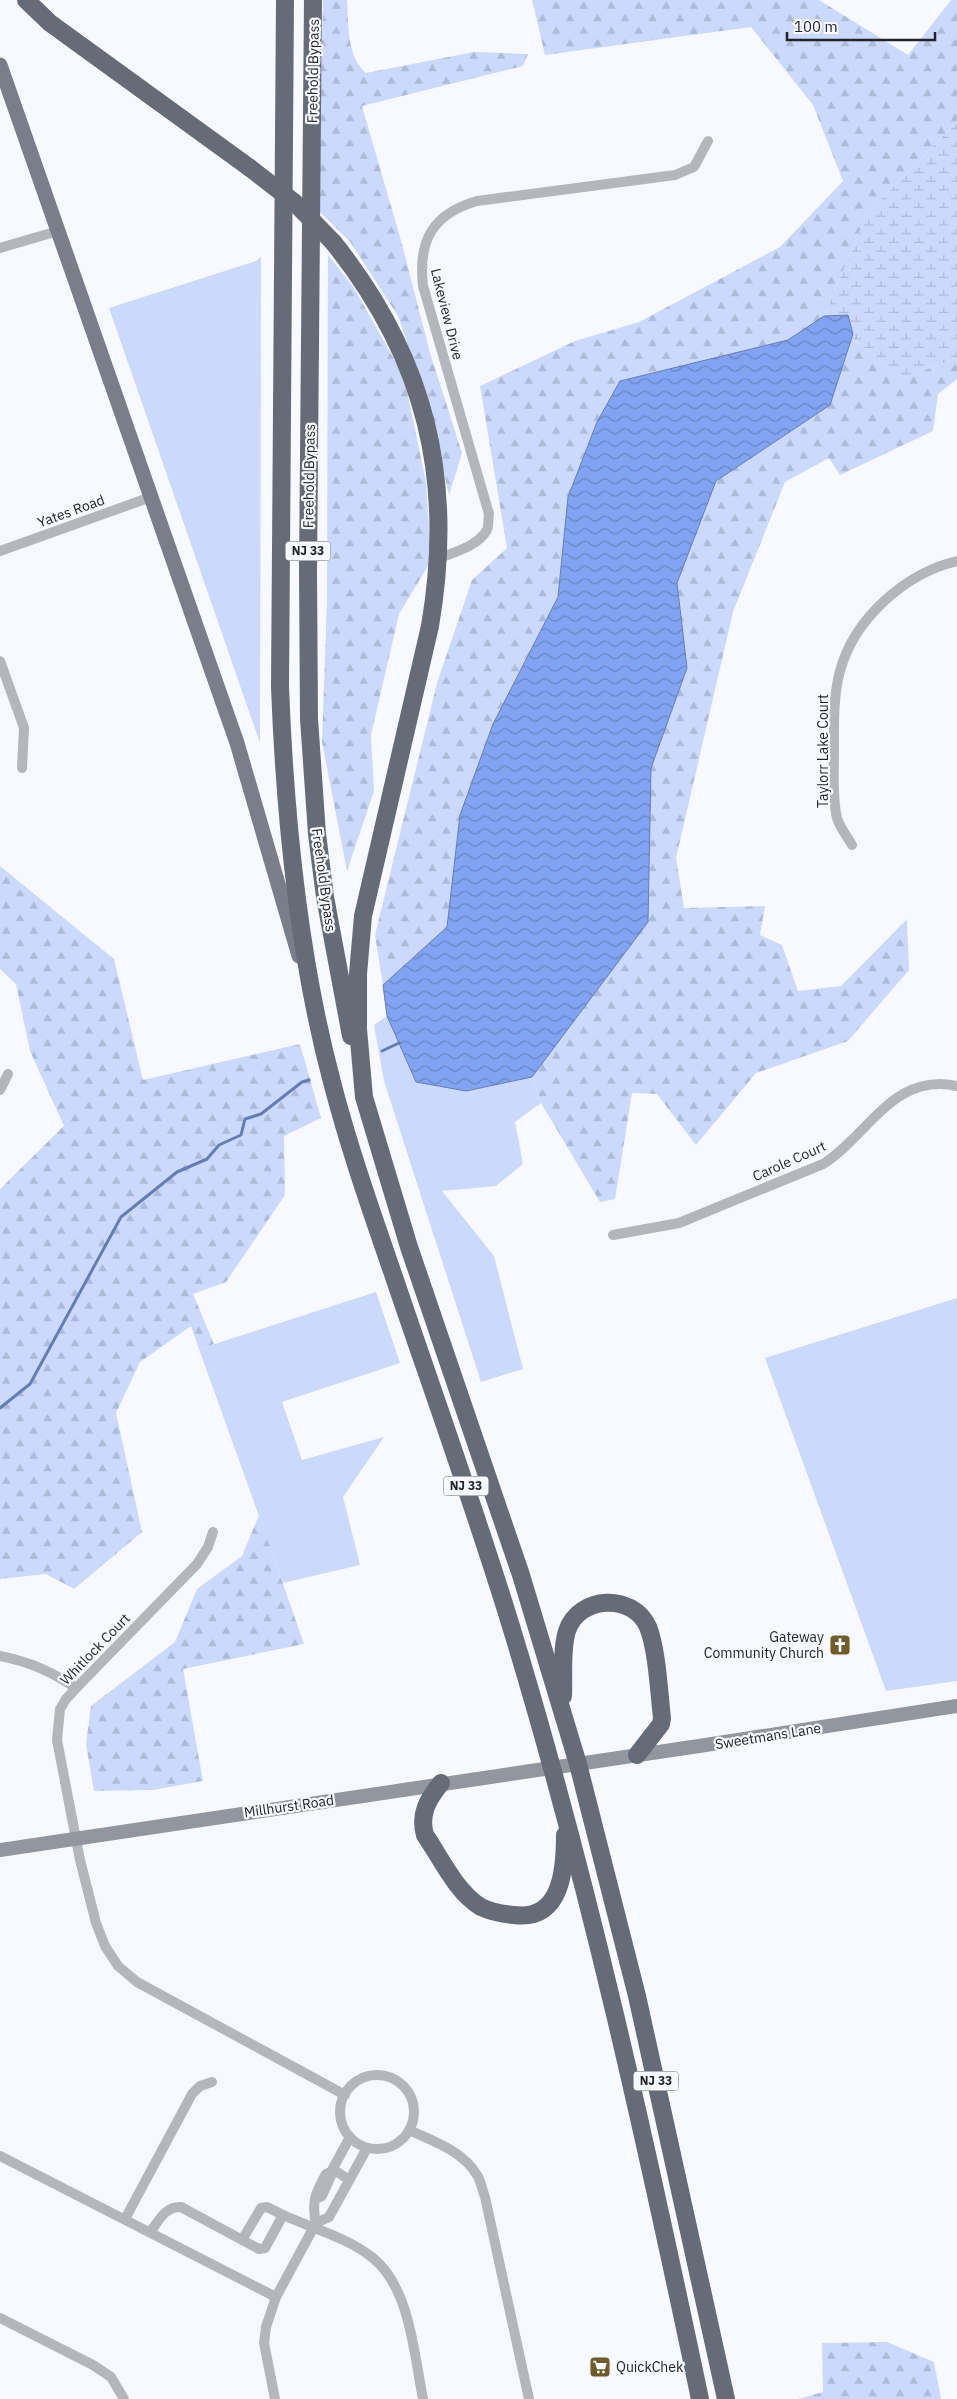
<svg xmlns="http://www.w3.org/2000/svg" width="957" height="2399" viewBox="0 0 957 2399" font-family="'IBM Plex Sans',sans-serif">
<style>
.grass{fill:#cbdafc}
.forest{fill:url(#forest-firs)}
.wetland{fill:url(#wetland-marsh)}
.water{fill:url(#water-waves);stroke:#657db5}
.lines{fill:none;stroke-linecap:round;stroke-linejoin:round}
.stream{stroke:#657db5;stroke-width:3}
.street{stroke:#b4b6bc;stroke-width:10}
.secondary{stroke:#92969f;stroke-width:14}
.primary{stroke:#7a7e89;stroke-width:15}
.highway{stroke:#656b77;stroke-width:18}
.highway-bridge{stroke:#656b77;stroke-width:18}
.labels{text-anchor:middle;stroke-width:4.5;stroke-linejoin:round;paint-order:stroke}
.shield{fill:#f7f9ff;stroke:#616469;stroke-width:1}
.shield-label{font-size:12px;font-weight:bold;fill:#212429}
.street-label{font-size:14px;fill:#212429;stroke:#f7f9ff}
.poi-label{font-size:14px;fill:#212429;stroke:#f7f9ff;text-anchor:end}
</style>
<defs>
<pattern id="forest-firs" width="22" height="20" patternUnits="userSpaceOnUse" patternTransform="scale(1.25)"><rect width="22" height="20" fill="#cbdafc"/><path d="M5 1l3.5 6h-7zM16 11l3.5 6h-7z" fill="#aebbd8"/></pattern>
<pattern id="wetland-marsh" width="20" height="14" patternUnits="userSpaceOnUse" patternTransform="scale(1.25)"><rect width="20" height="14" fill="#cbdafc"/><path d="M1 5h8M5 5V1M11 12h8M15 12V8" fill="none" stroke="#aebbd8"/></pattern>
<pattern id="water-waves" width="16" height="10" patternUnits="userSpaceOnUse" patternTransform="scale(1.25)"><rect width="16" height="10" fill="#82a3f1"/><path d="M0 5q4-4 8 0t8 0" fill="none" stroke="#6a85c3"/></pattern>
</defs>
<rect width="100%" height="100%" fill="#f7f9ff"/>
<g class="grass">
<path d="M261,257L260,743L109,308L256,261Z"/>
<path d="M387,1016L416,1082L466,1091L532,1077L541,1103L515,1122L523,1164L496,1186L442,1191L494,1256L523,1369L481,1382L384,1081L374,1025Z"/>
<path d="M376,1292L400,1363L282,1402L302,1460L384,1437L343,1497L360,1565L283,1583L199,1349Z"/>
<path d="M957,1298V1681L886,1691L765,1358Z"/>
</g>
<g class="forest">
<path d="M323,0H347C349,25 346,55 366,73L474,52L528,54L523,66L362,106L402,244L430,353L462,453L449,495L426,396L398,316L351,243L318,210Z"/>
<path d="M532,0H819L908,55L951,0H957V122L867,214L824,316L789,340L620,381L568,497L558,597L493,724L460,815L447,927L383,985L375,935L437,683L472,580L507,548L480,386L575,341L639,322L780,247L843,181L813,105L751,27L545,55Z"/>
<path d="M328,255L354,288L404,377L426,482L431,561L399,614L371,735L374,791L347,871L322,742L327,601Z"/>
<path d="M852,338L903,378L957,358V379L938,394L933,431L840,475L829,458L785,482L733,612L676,858L684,908L765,906L760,935L782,945L798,991L841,986L907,919L909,970L848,1041L756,1073L696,1145L657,1094L632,1093L615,1199L600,1202L541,1103L532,1077L648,922L651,768L687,668L677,583L716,480L830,405Z"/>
<path d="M0,866L114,959L143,1080L300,1044L321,1118L284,1136L285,1195L226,1282L193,1294L214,1344L199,1349L191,1326L140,1362L116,1413L142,1532L74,1589L46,1574L0,1579V1189L64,1126L30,1051L16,984L0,969Z"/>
<path d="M259,1515L304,1644L183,1669L203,1781L153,1790L94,1791L86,1744L91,1706L175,1642L197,1589L242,1556Z"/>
<path d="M887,2342L934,2362L941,2399H798L823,2392L822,2343Z"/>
</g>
<path class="wetland" d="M957,122V358L903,378L852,338L853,334L848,315L824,316L867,214Z"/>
<path class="water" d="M848,315L853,334L830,405L716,481L677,583L687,668L651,768L648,922L532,1077L466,1091L416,1082L387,1016L383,985L447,927L460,815L493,724L558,597L568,497L597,422L620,381L788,340L824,316Z"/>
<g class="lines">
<g class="stream">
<path d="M382,1051L399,1043"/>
<path d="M0,1408L30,1384L121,1217L177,1172L207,1159L219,1145L241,1135L245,1119L261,1114L302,1082L309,1080"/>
</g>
<g class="street">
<path d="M0,248L58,231"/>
<path d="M0,551L151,497"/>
<path d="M439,558C455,552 478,546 487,530C489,526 488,518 489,514L423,286C418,241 432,214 477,201L675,175L694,167L708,141"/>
<path d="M0,661L24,728L22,768"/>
<path d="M852,845C847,836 840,828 837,818C832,797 834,772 834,750C834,724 833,697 840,671C854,619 905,573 957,561"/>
<path d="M0,1090L8,1074"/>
<path d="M613,1235L679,1223L823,1164C869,1135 893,1072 957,1086"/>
<path d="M213,1532L208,1547L197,1564L82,1682L66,1699L60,1709L57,1740L80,1860L96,1923L105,1946L118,1966L137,1982L345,2095"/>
<path d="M0,1656C29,1662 51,1671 76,1688"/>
<circle cx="377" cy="2112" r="37"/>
<path d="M409,2130C433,2141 463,2151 477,2175C481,2181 482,2190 485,2197L529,2399"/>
<path d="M0,2156L276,2297"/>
<path d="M333,2169L349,2180"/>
<path d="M317,2198L322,2196L331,2176"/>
<path d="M125,2219L192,2094L200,2086L212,2082"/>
<path d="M316,2223C311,2202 316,2192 326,2174L331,2172L350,2137"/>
<path d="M150,2232C159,2221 165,2206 181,2207L259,2249L265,2248L283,2215C312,2228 348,2238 373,2258C410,2288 414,2354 423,2399"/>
<path d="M242,2240L261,2208L267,2207L283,2215"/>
<path d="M0,2318L93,2365L111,2377L124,2399"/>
<path d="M275,2399L264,2343L266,2327L276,2297L316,2223L329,2217L367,2148"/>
</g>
<path class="secondary" d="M0,1850L699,1746L957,1706"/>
<path class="primary" d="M0,65L237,743L299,956"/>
<g class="highway">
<path d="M26,0L50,23L250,168"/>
<path d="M285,0L280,687C285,818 298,955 332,1082C349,1148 372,1213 394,1277C433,1392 474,1506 510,1623C588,1878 645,2138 700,2399"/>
<path d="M313,0L308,570L309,719L317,834L325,897L351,1036"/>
<path d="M333,242C426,358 455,480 430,626L363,916L358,974V1029L364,1097L409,1247L521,1575L578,1764L637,1996L726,2399"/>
<path d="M563,1696C564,1675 561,1651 567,1631C579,1595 633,1593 648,1627C657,1649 659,1692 662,1718L661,1724L637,1755"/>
<path d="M441,1783C428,1799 419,1814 425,1835C441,1858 456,1892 481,1907C491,1912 503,1914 514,1915C562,1921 565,1869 565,1835"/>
</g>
<path class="highway-bridge" d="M250,168L294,202L333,242"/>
</g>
<defs>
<g id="church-square" transform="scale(1.125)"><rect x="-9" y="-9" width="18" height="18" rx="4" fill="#705b2b" stroke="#f7f9ff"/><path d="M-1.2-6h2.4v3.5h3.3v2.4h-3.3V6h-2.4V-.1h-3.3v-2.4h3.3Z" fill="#fff"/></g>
<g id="supermarket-square" transform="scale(1.125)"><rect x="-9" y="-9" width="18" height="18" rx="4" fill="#705b2b" stroke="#f7f9ff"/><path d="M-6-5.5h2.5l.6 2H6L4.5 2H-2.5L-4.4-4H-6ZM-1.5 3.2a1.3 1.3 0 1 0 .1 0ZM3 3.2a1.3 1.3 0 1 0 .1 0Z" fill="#fff"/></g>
</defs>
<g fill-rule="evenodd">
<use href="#church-square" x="840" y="1645"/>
<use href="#supermarket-square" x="600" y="2367"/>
</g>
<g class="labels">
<g class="shield">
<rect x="285.5" y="541.5" width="45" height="19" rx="4"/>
<rect x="443.5" y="1476.5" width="45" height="19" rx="4"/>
<rect x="633.5" y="2071.5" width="45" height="19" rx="4"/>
</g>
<g class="shield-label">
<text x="308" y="555">NJ 33</text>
<text x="466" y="1490">NJ 33</text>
<text x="656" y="2085">NJ 33</text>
</g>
<g class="street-label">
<text transform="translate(313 71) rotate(-89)" y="5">Freehold Bypass</text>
<text transform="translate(447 314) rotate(76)" y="5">Lakeview Drive</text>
<text transform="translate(309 476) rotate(-89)" y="5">Freehold Bypass</text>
<text transform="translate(71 511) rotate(-20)" y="5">Yates Road</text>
<text transform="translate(823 751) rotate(-90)" y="5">Taylorr Lake Court</text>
<text transform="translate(324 880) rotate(82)" y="5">Freehold Bypass</text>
<text transform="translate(789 1161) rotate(-24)" y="5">Carole Court</text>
<text transform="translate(95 1649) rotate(-46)" y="5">Whitlock Court</text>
<text transform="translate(768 1736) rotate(-9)" y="5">Sweetmans Lane</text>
<text transform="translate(289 1806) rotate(-8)" y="5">Millhurst Road</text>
</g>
<g class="poi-label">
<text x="824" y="1642">Gateway<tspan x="824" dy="16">Community Church</tspan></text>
<text x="616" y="2372" text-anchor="start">QuickChek</text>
</g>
</g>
<path d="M787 32v8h148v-8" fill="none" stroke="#212429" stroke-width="2.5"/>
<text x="794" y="32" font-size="15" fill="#212429" stroke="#f7f9ff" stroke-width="4" paint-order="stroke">100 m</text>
</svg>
